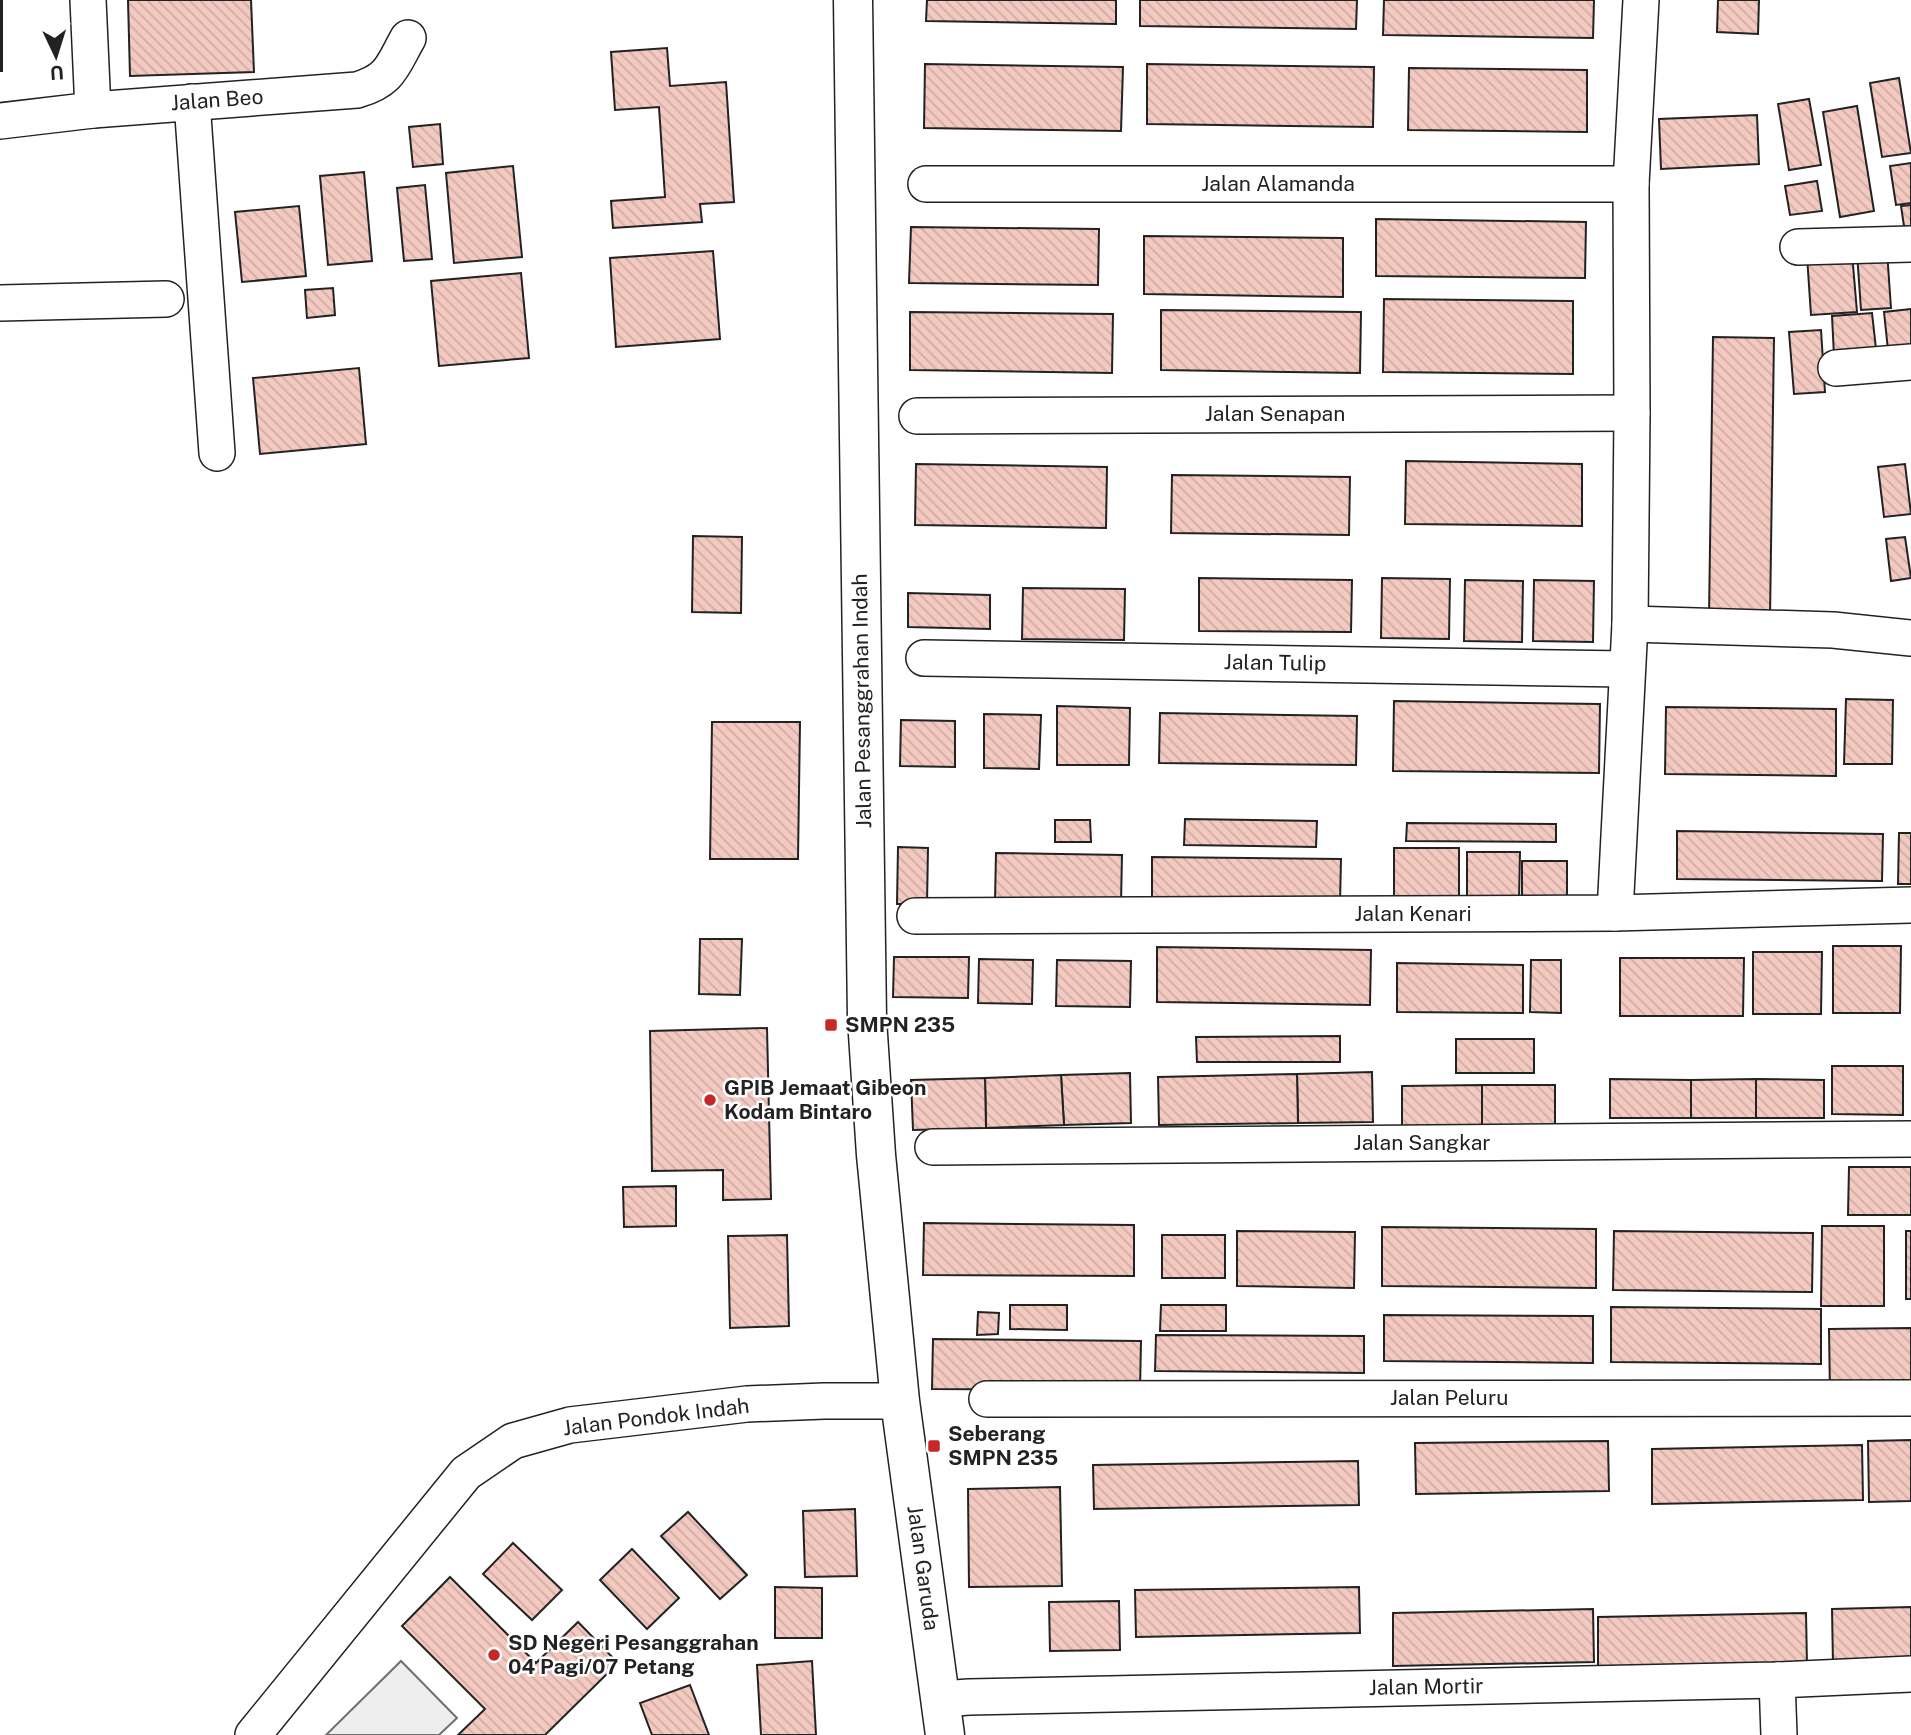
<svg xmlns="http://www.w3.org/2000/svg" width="1911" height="1735" viewBox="0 0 1911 1735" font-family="'Public Sans',sans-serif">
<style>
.park{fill:#eee;stroke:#6f6f6f;stroke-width:2}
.building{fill:url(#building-back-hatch);stroke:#222;stroke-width:2}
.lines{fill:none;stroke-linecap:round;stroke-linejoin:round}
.minor-casing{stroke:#222;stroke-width:38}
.tertiary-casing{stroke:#222;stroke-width:41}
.minor{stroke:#fff;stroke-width:35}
.tertiary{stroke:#fff;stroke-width:38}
.poi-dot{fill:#c62828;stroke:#fff;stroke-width:2.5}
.labels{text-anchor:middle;stroke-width:5;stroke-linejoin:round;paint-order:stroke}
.street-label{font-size:21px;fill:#222;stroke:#fff}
.poi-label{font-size:21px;font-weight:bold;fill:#222;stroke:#fff;text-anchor:start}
</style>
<defs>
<pattern id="building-back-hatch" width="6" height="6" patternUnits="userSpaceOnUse" patternTransform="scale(1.75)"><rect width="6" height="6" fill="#f3c9c0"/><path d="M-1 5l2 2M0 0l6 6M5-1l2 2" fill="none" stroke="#d0aca5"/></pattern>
</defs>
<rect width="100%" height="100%" fill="#fff"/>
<path class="park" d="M401,1661L457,1718L439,1735H326Z"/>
<g class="building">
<rect x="0" y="0" width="2" height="71"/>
<path d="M128,0H251L254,72L130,76Z"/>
<path d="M927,0H1116V24L926,21Z"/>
<path d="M1140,0H1357L1356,29L1140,26Z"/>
<path d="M1384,0H1594L1593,38L1383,35Z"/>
<path d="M1718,0H1759L1758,34L1717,32Z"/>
<path d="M667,48L670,86L726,82L734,202L700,204L702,222L613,228L611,201L665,197L659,107L615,110L611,52Z"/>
<path d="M925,64L1123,67L1121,131L924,128Z"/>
<path d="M1147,64L1374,67L1373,127L1147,124Z"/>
<path d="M1409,68L1587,70V132L1408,130Z"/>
<path d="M1899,78L1911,153L1882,157L1870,83Z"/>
<path d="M1809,99L1821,165L1789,170L1778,104Z"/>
<path d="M1857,106L1874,211L1840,217L1823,112Z"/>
<path d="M1757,115L1759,164L1661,169L1659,119Z"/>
<path d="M440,124L443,164L413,167L409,127Z"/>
<path d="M1911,163V203L1896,205L1890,166Z"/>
<path d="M513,166L522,257L454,263L446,173Z"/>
<path d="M364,172L372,261L328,265L320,176Z"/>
<path d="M1817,181L1822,211L1790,215L1785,186Z"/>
<path d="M425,185L432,259L404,261L397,188Z"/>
<path d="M1911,205V239L1906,240L1901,206Z"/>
<path d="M299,206L306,276L242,282L235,212Z"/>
<path d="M1376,219L1586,222L1585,278L1376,276Z"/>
<path d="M911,227L1099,229L1098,285L909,283Z"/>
<path d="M1144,236L1343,238V297L1144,294Z"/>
<path d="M713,251L720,339L616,347L610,258Z"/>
<path d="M1887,251L1891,308L1861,310L1857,253Z"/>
<path d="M1852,253L1857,312L1811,315L1807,256Z"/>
<path d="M521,273L529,358L439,366L431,281Z"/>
<path d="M333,288L335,315L307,318L305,290Z"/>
<path d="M1384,299L1573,301V374L1383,372Z"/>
<path d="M1911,309V348L1888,350L1884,312Z"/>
<path d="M1161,310L1361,312L1360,373L1161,370Z"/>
<path d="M910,312L1113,314L1112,373L910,370Z"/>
<path d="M1872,313L1877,358L1834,356L1832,316Z"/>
<path d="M1821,330L1825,392L1794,394L1789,332Z"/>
<path d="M1713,337L1774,338L1770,618L1709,617Z"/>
<path d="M359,368L366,444L260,454L253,378Z"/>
<path d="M1406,461L1582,464V526L1405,524Z"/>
<path d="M916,464L1107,467L1106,528L915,525Z"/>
<path d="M1905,464L1911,514L1884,517L1878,467Z"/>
<path d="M1172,475L1350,477L1349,535L1171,533Z"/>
<path d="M693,536L742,537L741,613L692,612Z"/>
<path d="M1905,537L1911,578L1891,581L1886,539Z"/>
<path d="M1199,578L1352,580L1351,632L1199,631Z"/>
<path d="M1382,578L1450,579L1449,639L1381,638Z"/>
<path d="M1465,580L1523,581L1522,642L1464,641Z"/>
<path d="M1534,580L1594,581L1593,642L1533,641Z"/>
<path d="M1023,588L1125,589L1124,640L1022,639Z"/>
<path d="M908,593L990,595V629L908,627Z"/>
<path d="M1846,699L1893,700L1892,764H1844Z"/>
<path d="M1394,701L1600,704L1599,773L1393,771Z"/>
<path d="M1057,706L1130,708L1129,765H1057Z"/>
<path d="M1666,707L1836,709V776L1665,774Z"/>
<path d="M1160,713L1357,716L1356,765L1159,763Z"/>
<path d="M984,714L1041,715L1039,769L984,768Z"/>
<path d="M901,720L955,721V767L900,766Z"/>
<path d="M712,722H800L798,859H710Z"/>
<path d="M1185,819L1317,821L1316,847L1184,845Z"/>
<path d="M1055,820H1090L1091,842H1055Z"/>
<path d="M1407,823L1556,824V842L1406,841Z"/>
<path d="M1677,831L1883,834L1882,881L1677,879Z"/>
<path d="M1899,833H1911V884H1898Z"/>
<path d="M898,847L928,848L927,904H897Z"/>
<rect x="1394" y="848" width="65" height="52"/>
<path d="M1467,852H1520L1519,900H1467Z"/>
<path d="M996,853L1122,855L1121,903L995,901Z"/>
<path d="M1152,857L1341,859L1340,903L1152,900Z"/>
<rect x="1522" y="861" width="45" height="48"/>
<path d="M700,939H742L740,995L699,994Z"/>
<path d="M1833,946H1901L1900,1013H1833Z"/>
<path d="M1157,947L1371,950L1370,1005L1157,1002Z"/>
<path d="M1753,952H1822L1821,1014H1753Z"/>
<path d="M894,957H969L968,998L893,997Z"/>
<path d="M1620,958H1744L1743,1016H1620Z"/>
<path d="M979,959L1033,960L1032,1004L978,1003Z"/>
<path d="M1057,960L1131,961L1130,1007L1056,1006Z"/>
<path d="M1531,960H1561V1013L1530,1012Z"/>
<path d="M1397,963L1523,965V1013L1397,1012Z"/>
<path d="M767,1028L771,1199L723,1200V1170L652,1171L650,1031Z"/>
<path d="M1340,1036V1062H1197L1196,1037Z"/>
<rect x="1456" y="1039" width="78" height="34"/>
<path d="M1832,1066H1903V1115L1832,1114Z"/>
<path d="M1372,1072L1373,1122L1298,1123L1297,1074Z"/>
<path d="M1130,1073L1131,1123L1064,1125L1061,1075Z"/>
<path d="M1297,1074L1298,1123L1159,1125L1158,1077Z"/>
<path d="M1061,1075L1064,1125L986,1128L985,1078Z"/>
<path d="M985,1078L986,1128L913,1130L911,1080Z"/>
<path d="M1610,1079L1691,1080V1118H1610Z"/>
<path d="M1756,1079V1118H1691V1080Z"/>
<path d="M1756,1079L1824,1080V1118H1756Z"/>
<path d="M1482,1085V1126L1402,1127V1086Z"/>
<rect x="1482" y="1085" width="73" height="41"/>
<path d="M1849,1167H1911V1215H1848Z"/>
<path d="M676,1186V1226L624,1227L623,1187Z"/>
<path d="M924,1223L1134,1225V1276L923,1275Z"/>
<path d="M1822,1226H1884V1306H1821Z"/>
<path d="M1382,1227L1596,1229V1288L1382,1286Z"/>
<path d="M1237,1231L1355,1232L1354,1288L1237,1286Z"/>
<path d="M1614,1231L1813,1233L1812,1292L1613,1290Z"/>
<rect x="1906" y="1231" width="5" height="68"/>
<path d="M787,1235L789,1326L730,1328L728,1236Z"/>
<rect x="1162" y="1235" width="63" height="43"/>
<path d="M1010,1305H1067V1330L1010,1329Z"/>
<path d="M1161,1305H1226V1331H1160Z"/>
<path d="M1611,1307L1821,1309V1364L1611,1362Z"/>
<path d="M978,1312L999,1313L998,1334L977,1335Z"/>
<path d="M1384,1315L1593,1316V1363L1384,1361Z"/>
<path d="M1911,1328V1393L1830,1394L1829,1329Z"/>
<path d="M1156,1335L1364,1336V1373L1155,1371Z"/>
<path d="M933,1339L1141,1341L1140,1390L932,1389Z"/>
<path d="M1911,1440V1501L1869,1502L1868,1441Z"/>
<path d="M1608,1441L1609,1491L1416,1494L1415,1443Z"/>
<path d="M1862,1445L1863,1500L1652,1504V1449Z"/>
<path d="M1358,1461L1359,1505L1094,1509L1093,1465Z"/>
<path d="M1060,1487L1062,1586L969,1587L968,1489Z"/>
<path d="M855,1509L857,1576L805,1577L803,1511Z"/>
<path d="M688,1512L747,1575L720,1599L661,1536Z"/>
<path d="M513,1543L562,1590L532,1620L483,1574Z"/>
<path d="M632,1549L679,1598L647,1629L600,1580Z"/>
<path d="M450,1577L536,1663L578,1622L618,1663L545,1735H458L485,1709L402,1626Z"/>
<path d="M775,1587L822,1588V1638H775Z"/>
<path d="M1359,1587L1360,1633L1136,1637L1135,1590Z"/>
<path d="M1119,1601L1120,1650L1050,1651L1049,1602Z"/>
<path d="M1911,1607V1662L1833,1664L1832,1609Z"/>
<path d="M1593,1609L1594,1662L1393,1666V1613Z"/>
<path d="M1806,1613L1807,1665L1598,1668V1617Z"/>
<path d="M812,1661L816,1735H761L757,1665Z"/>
<path d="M690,1685L709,1735H652L640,1703Z"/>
</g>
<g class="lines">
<g class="minor-casing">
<g id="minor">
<path d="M88,0L93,110"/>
<path d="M192,102L217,453"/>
<path d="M0,121L93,110L357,90C391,80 392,66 408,38"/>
<path d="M926,184H1631"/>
<path d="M1798,247L1911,244"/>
<path d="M0,303L166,299"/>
<path d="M1836,368L1911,362"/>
<path d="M917,416L1632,413"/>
<path d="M1630,624L1833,630L1911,638"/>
<path d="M924,658L1626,669"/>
<path d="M1615,913L1630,624L1632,413L1631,184L1641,0"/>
<path d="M915,916L1615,913L1911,905"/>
<path d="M933,1147L1911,1139"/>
<path d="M987,1399L1911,1398"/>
<path d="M1777,1680L1779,1735"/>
<path d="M941,1699L969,1697L1777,1680L1911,1674"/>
<path d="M253,1735L466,1473L513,1441L570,1425L747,1404L824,1401H900"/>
</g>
</g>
<g class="tertiary-casing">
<path id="tertiary" d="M853,0L867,1019L876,1155L900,1401L945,1735"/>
</g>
<use href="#minor" class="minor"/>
<use href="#tertiary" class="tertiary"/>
</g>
<g class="poi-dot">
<rect x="824" y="1018" width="14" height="14" rx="3.5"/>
<circle cx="710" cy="1100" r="7"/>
<rect x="927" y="1439" width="14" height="14" rx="3.5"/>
<circle cx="494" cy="1655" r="7"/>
</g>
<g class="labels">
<g class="street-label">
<text transform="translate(217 100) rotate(-4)" y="7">Jalan Beo</text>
<text x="1278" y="191">Jalan Alamanda</text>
<text x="1275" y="421">Jalan Senapan</text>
<text transform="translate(1275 663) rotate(1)" y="7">Jalan Tulip</text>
<text transform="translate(862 701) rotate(-91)" y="7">Jalan Pesanggrahan Indah</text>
<text x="1413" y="921">Jalan Kenari</text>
<text x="1422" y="1150">Jalan Sangkar</text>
<text x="1449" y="1405">Jalan Peluru</text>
<text transform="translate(656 1417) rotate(-7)" y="7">Jalan Pondok Indah</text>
<text transform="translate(923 1568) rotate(82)" y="7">Jalan Garuda</text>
<text transform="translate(1426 1687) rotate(-1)" y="7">Jalan Mortir</text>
</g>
<g class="poi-label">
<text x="845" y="1032">SMPN 235</text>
<text x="724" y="1095">GPIB Jemaat Gibeon<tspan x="724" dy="24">Kodam Bintaro</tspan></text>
<text x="948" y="1441">Seberang<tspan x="948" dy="24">SMPN 235</tspan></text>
<text x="508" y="1650">SD Negeri Pesanggrahan<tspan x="508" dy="24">04 Pagi/07 Petang</tspan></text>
</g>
</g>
<g transform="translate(56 56) rotate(176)" stroke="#ffffff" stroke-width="5" paint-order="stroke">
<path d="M0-5L12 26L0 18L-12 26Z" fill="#222222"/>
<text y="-10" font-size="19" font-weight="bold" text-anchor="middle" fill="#222222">U</text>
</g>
</svg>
